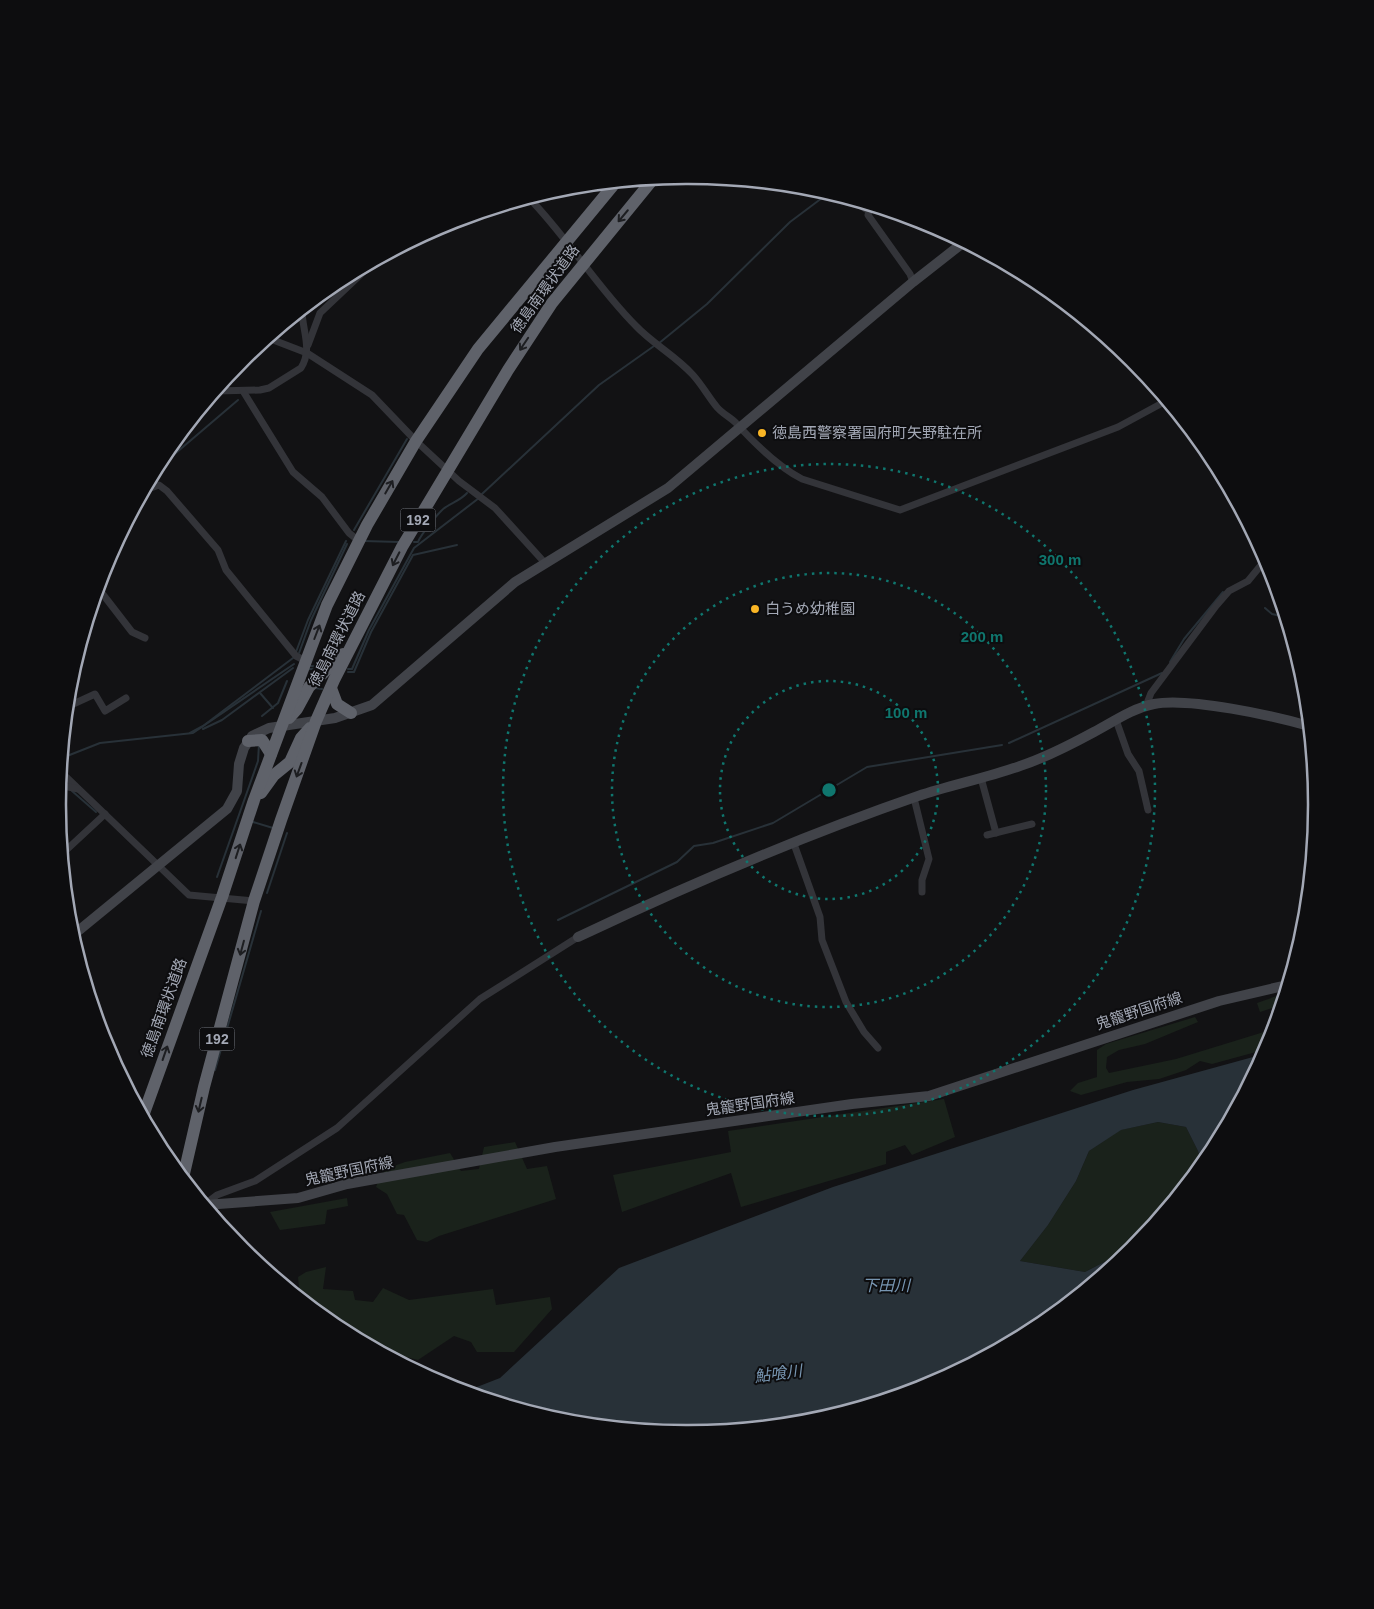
<svg xmlns="http://www.w3.org/2000/svg" width="1374" height="1609" viewBox="0 0 1374 1609" font-family="Helvetica,'Noto Sans JP',sans-serif">
<style>
.green{fill:#1a221b}
.water{fill:#283138}
.lines{fill:none;stroke-linecap:round;stroke-linejoin:round}
.stream{stroke:#283138;stroke-width:2}
.street{stroke:#333439;stroke-width:7}
.secondary{stroke:#414349;stroke-width:10}
.highway{stroke:#5f626a;stroke-width:12}
.oneway{stroke:#1d1e21}
.ring{fill:none;stroke:#0f766e;stroke-width:2.5;stroke-dasharray:2.5 5}
.poi-dot{fill:#f9b525;stroke:#0d0d0f;stroke-width:2}
.labels{text-anchor:middle;stroke-width:4;stroke-linejoin:round;paint-order:stroke}
.shield{fill:#0d0d0f;stroke:#767a83;stroke-width:1}
.shield-label{font-size:14px;font-weight:bold;fill:#a3a8b5}
.street-label{font-size:15px;fill:#a3a8b5;stroke:#0d0d0f}
.poi-label{font-size:15px;fill:#a3a8b5;stroke:#0d0d0f;text-anchor:start}
.water-label{font-size:16px;font-style:italic;fill:#7896b2;stroke:#0d0d0f}
.rim{fill:none;stroke:#a3a8b5;stroke-width:2.5}
.centre{fill:#0f766e;stroke:#0d0d0f;stroke-width:2.5}
.ring-label{font-size:15px;text-anchor:middle;font-weight:bold;fill:#0f766e;stroke:#0d0d0f;stroke-width:4;stroke-linejoin:round;paint-order:stroke}
</style>
<rect width="100%" height="100%" fill="#121214"/>
<g class="green">
<path d="M1285,993L1281,1005L1260,1012L1257,1003Z"/>
<path d="M1195,1017L1198,1022L1145,1044L1119,1050L1107,1057L1106,1068L1109,1073L1176,1059L1274,1029L1267,1049L1212,1064L1200,1061L1186,1070L1159,1079L1127,1082L1081,1095L1070,1091L1078,1083L1097,1077V1050L1106,1044Z"/>
<path d="M944,1099L955,1137L912,1155L905,1145L886,1152V1164L741,1207L731,1173L622,1212L613,1175L731,1152L728,1131Z"/>
<path d="M1158,1122L1186,1127L1198,1151L1202,1165L1135,1246L1085,1272L1020,1261L1048,1225L1076,1181L1089,1151L1120,1130Z"/>
<path d="M515,1142L527,1169L547,1166L556,1199L439,1236L427,1242L417,1240L404,1215L397,1214L387,1194L376,1187L383,1170L405,1162L450,1153L461,1171L479,1169L484,1147Z"/>
<path d="M347,1198L348,1206L327,1210L325,1224L280,1230L270,1212Z"/>
<path d="M326,1267L323,1289L353,1291L355,1300L373,1302L383,1288L409,1300L493,1289L496,1305L550,1297L552,1309L514,1352H477L471,1342L454,1336L418,1360L378,1350L337,1328L300,1298L298,1277L306,1272Z"/>
</g>
<path class="water" d="M1264,1054L1210,1154L1202,1165L1198,1151L1186,1127L1158,1122L1121,1130L1089,1151L1076,1181L1048,1225L1020,1261L1085,1272L1135,1246L1036,1328L928,1386L810,1422L687,1434L564,1422L464,1392L500,1378L619,1268L833,1187L1133,1090Z"/>
<g class="lines">
<g class="stream">
<path d="M658,344L707,304L790,222L826,195"/>
<path d="M152,479L170,458L238,400"/>
<path d="M482,494L599,385L654,346"/>
<path d="M354,530L407,439"/>
<path d="M364,541L399,542"/>
<path d="M414,542H418C420,536 440,510 446,507C453,502 461,500 467,493"/>
<path d="M1265,608L1272,614L1285,617"/>
<path d="M296,652L308,620L346,541"/>
<path d="M299,653L311,620L347,544"/>
<path d="M1170,662L1184,639L1223,592"/>
<path d="M311,666L321,667"/>
<path d="M309,669H319"/>
<path d="M348,669H352L369,630L414,548L479,498"/>
<path d="M348,672H354L371,632L413,555L457,545"/>
<path d="M315,688L322,689"/>
<path d="M260,693L273,708"/>
<path d="M262,716L278,703L287,681"/>
<path d="M203,729L222,720L293,668"/>
<path d="M190,733L203,726L293,658"/>
<path d="M1009,743L1162,673"/>
<path d="M62,758L100,743L193,733L294,664"/>
<path d="M72,791L96,812"/>
<path d="M253,822L273,828"/>
<path d="M217,877L258,761L259,744"/>
<path d="M267,893L287,833"/>
<path d="M558,920L677,862L694,846L713,843L773,823L867,767L1002,745"/>
<path d="M215,1070L261,911"/>
</g>
<g class="street">
<path d="M529,198C568,238 596,286 636,326C653,344 676,356 693,375C702,385 708,396 716,406C721,413 730,417 736,423C755,444 777,466 802,479L900,510L1118,427L1166,401"/>
<path d="M852,200L869,211L876,207"/>
<path d="M869,211L868,215L910,274L913,282"/>
<path d="M268,338L307,353L372,395L416,441L459,481L495,508L545,563"/>
<path d="M308,345L320,313L375,261"/>
<path d="M216,391L260,390L269,388L301,368C313,349 302,330 302,310"/>
<path d="M243,391L293,472L322,497L349,533L359,541"/>
<path d="M145,490L159,485L167,491L218,550L226,570L296,656L306,661"/>
<path d="M98,588L132,632L145,638"/>
<path d="M67,704L69,706L95,694L105,711L126,698"/>
<path d="M1146,706L1151,693L1216,606L1229,591L1248,581L1266,559"/>
<path d="M1116,720L1128,754L1139,771L1148,810"/>
<path d="M61,772L189,895L254,901"/>
<path d="M981,778L996,833"/>
<path d="M59,785L78,789"/>
<path d="M914,798L929,859L922,880V892"/>
<path d="M987,835L1032,824"/>
<path d="M794,844L820,917L822,940L846,1002L864,1032L878,1048"/>
<path d="M62,854L105,814"/>
<path d="M205,1204L217,1195L255,1181L337,1128L480,999L578,937"/>
</g>
<g class="secondary">
<path d="M72,936L227,809L237,791L239,764L244,748L252,736L269,728L335,718L372,705L515,582L668,488L913,282L964,242"/>
<path d="M578,937C688,885 802,836 918,796C951,785 986,778 1020,766C1045,758 1070,745 1094,732C1113,722 1133,708 1154,704C1188,697 1275,716 1309,726"/>
<path d="M205,1205L298,1198L347,1184L555,1147L852,1104L929,1096L1219,1001L1287,985"/>
</g>
<g class="highway">
<path d="M331,688L337,704L351,713"/>
<path d="M289,718L297,709L309,687L343,654"/>
<path d="M248,741L262,740L271,754"/>
<path d="M261,793L274,775L290,762L301,738L310,728"/>
<path d="M143,1116L222,897L254,800L327,605L367,525L416,441L478,349L616,182"/>
<path d="M183,1178L204,1087L254,901L281,820L316,721L334,680L402,547L508,370L552,303L654,178"/>
</g>
</g>
<defs><path id="oneway-shaft" d="M-6 0H5M1.5-3L5.5 0L1.5 3" fill="none" stroke-width="1.6" stroke-linecap="round" stroke-linejoin="round" transform="scale(1.25)"/></defs>
<g class="oneway">
<use href="#oneway-shaft" transform="translate(623 216) rotate(130)"/>
<use href="#oneway-shaft" transform="translate(524 344) rotate(124)"/>
<use href="#oneway-shaft" transform="translate(389 487) rotate(-60)"/>
<use href="#oneway-shaft" transform="translate(396 559) rotate(117)"/>
<use href="#oneway-shaft" transform="translate(317 632) rotate(-69)"/>
<use href="#oneway-shaft" transform="translate(299 770) rotate(110)"/>
<use href="#oneway-shaft" transform="translate(238 851) rotate(-72)"/>
<use href="#oneway-shaft" transform="translate(242 948) rotate(105)"/>
<use href="#oneway-shaft" transform="translate(165 1053) rotate(-71)"/>
<use href="#oneway-shaft" transform="translate(200 1105) rotate(103)"/>
</g>
<g class="ring">
<circle cx="829" cy="790" r="109"/>
<circle cx="829" cy="790" r="217"/>
<circle cx="829" cy="790" r="326"/>
</g>
<g class="poi-dot">
<circle cx="762" cy="433" r="5"/>
<circle cx="755" cy="609" r="5"/>
</g>
<g class="labels">
<g class="shield">
<rect x="400.5" y="508.5" width="35" height="23" rx="4"/>
<rect x="199.5" y="1027.5" width="35" height="23" rx="4"/>
</g>
<g class="shield-label">
<text x="418" y="525">192</text>
<text x="217" y="1044">192</text>
</g>
<g class="street-label">
<text transform="translate(545 289) rotate(-54)" y="5">徳島南環状道路</text>
<text transform="translate(337 639) rotate(-63)" y="5">徳島南環状道路</text>
<text transform="translate(164 1008) rotate(-70)" y="5">徳島南環状道路</text>
<text transform="translate(1139 1011) rotate(-18)" y="5">鬼籠野国府線</text>
<text transform="translate(750 1104) rotate(-8)" y="5">鬼籠野国府線</text>
<text transform="translate(349 1171) rotate(-12)" y="5">鬼籠野国府線</text>
</g>
<g class="poi-label">
<text x="772" y="438">徳島西警察署国府町矢野駐在所</text>
<text x="765" y="614">白うめ幼稚園</text>
</g>
<g class="water-label">
<text x="886" y="1291">下田川</text>
<text transform="translate(778 1373) rotate(-7)" y="6">鮎喰川</text>
</g>
</g>
<path d="M0 0H1374V1609H0ZM686 184H688A620 620 0 0 1 1308 804V805A620 620 0 0 1 688 1425H686A620 620 0 0 1 66 805V804A620 620 0 0 1 686 184Z" fill="#0d0d0f" fill-rule="evenodd"/>
<path class="rim" d="M686 184H688A620 620 0 0 1 1308 804V805A620 620 0 0 1 688 1425H686A620 620 0 0 1 66 805V804A620 620 0 0 1 686 184Z"/>
<circle cx="829" cy="790" r="8" class="centre"/>
<g class="ring-label">
<text x="1060" y="565">300 m</text>
<text x="982" y="642">200 m</text>
<text x="906" y="718">100 m</text>
</g>
</svg>
